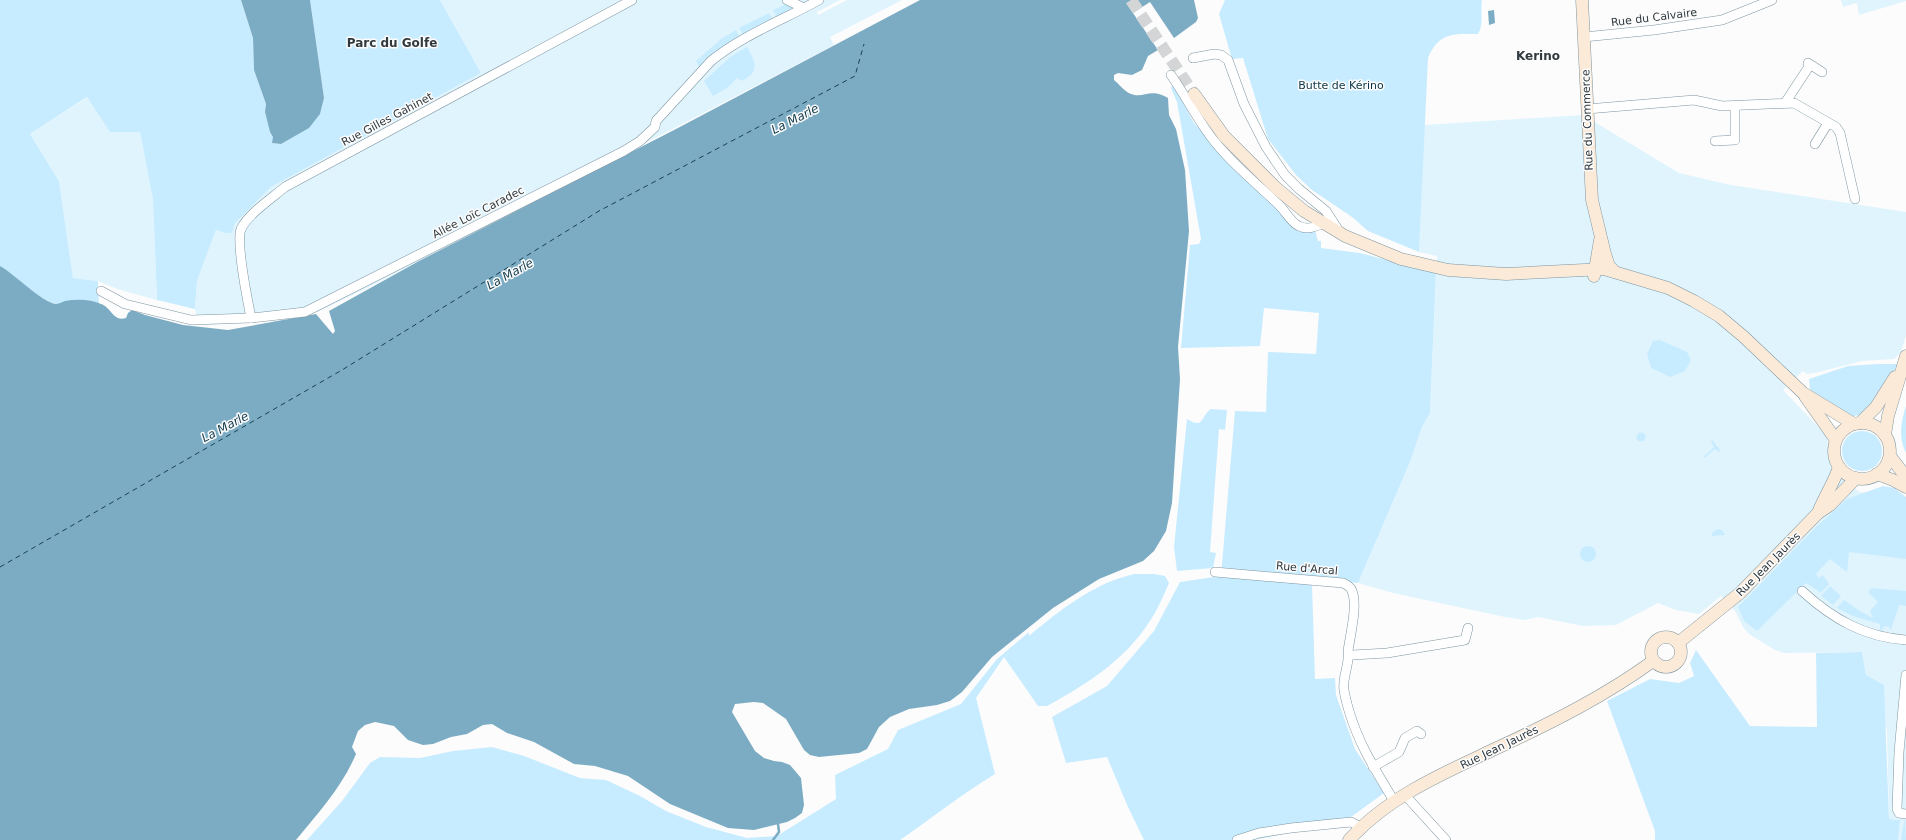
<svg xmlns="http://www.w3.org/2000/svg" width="1906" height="840" viewBox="0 0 1906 840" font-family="'DejaVu Sans',sans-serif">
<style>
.built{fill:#e0f4fe}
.green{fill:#c8ecff}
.water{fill:#7cacc3}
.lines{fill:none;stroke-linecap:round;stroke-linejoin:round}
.stream{stroke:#7cacc3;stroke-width:2.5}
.ferry{stroke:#194253;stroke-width:1;stroke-dasharray:5 4;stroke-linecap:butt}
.secondary-tunnel{stroke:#d3d5d6;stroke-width:12;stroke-dasharray:12 6;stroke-linecap:butt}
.street-casing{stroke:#7e95a1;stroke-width:10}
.secondary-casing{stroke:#7e95a1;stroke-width:13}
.street{stroke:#fff;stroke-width:9}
.secondary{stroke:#fbead7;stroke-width:12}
.labels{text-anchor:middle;stroke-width:3;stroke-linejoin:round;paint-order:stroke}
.street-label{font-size:11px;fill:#2f393e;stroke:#fcfcfc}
.park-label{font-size:11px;fill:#093546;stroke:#fcfcfc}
.neighbourhood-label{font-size:12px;font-weight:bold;fill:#2f393e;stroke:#fcfcfc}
.water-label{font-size:12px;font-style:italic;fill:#194253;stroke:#fcfcfc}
</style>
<rect width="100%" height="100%" fill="#fcfcfc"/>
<g class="built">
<path d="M440,0H840L817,12L818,15L847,0H902L830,37L834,45L365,289L319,311L297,316L239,323L207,325L198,324L195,309L197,281L216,230L225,233H232L234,223L271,187L481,73Z"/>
<path d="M1841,0H1906V1L1859,15L1857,3L1843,7Z"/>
<path d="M88,97L110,132H140L153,200L157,300L117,289L98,281L73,278L59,181L30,134Z"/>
<path d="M1583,115L1679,173L1731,185L1906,212V335L1901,352L1894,359L1862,361L1815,373L1807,374L1803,371L1783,390L1827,436L1829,459L1833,473L1860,492L1875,493L1906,510V840H1898L1900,820L1889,819L1887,730L1866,675L1862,652L1785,653L1775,650L1749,634L1743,627L1735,611L1721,596L1699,614L1676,610L1658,603L1616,625L1583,626L1538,617L1525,620L1505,617L1393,593L1358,583L1410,462L1422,427L1430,413L1437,256L1419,252L1424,125Z"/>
</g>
<g class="green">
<path d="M0,0H241L253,38L254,70L266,104L265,112L270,132L274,137L272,143L281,144L308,128L320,114L324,98L310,0H440L481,73L271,187L235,223L232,233H225L216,230L197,281L195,309L157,300L153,200L140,132H110L87,97L30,134L59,181L73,278L98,281L99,304C85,304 67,308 53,303C36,297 15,278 0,266Z"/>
<path d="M1225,0H1482C1480,12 1484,24 1478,34C1453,34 1439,32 1428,58L1419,252L1368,231L1352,217L1312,190L1296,175L1268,139L1243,58L1232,59L1219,14Z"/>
<path d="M786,4L797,9L778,19L773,10Z"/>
<path d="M769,13L774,22L744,37L739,28Z"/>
<path d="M736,30L740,38L700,68L696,61L721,39Z"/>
<path d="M747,47C755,61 761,71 742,81L737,78L727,88L713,96L704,81L730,57Z"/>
<path d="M1173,84L1194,123L1225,158L1282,213L1294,229L1309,232L1315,230L1318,241H1321V248L1360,253L1436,273L1430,413L1422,427L1410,462L1358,583L1316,578L1312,585L1315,679L1335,678L1336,695L1355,749L1384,793L1336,828L1295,832L1253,840H1144L1128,807L1107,757L1066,763L1052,717L1107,686L1154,631L1180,582L1221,576L1235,411L1266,412L1268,352L1316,354L1319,313L1264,308L1260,346L1181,348L1190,245L1199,244L1201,239L1177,102L1171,88Z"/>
<path d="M1660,340L1687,352L1691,360L1685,371L1670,377L1651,368L1647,354L1653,341Z"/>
<path d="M1878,364H1898C1890,376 1870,410 1859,415C1854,417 1848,416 1844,414C1837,412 1835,406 1830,402C1823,397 1816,395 1810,389L1809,379L1848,366Z"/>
<path d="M1906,406V453C1898,438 1901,421 1906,406Z"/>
<path d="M1211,409L1227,410L1225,430L1219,429L1210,552L1216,553L1213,568L1177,571L1174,547L1187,419C1205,430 1200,416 1211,409Z"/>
<circle cx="1862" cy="451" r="20"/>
<circle cx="1641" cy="437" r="4.5"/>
<path d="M1712,440L1721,451L1719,452L1715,449L1704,458L1703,457L1714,447L1711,442Z"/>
<path d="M1883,486L1894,488L1906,497V559L1849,552L1847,572L1830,559L1816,574L1819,578L1823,575L1829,584L1821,593L1806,583L1757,631L1744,621L1738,607L1816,527L1847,499Z"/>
<path d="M1717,529L1722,530L1725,535L1712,536V533Z"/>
<circle cx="1588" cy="554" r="8"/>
<path d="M1134,574H1154L1165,576L1169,583C1165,592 1161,602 1156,611C1131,656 1091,682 1047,706H1038L1004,657L976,698L995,774C962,794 932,818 900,840H307L342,801L370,763L380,757L420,758L453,751L492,747L524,756L580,778L606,780L640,796L666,811L706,827L747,838L777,836L836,799L835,775L888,749L898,730L961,704L997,659L1029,632V636C1060,610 1094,583 1134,574Z"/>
<path d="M1830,586L1841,596L1833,605L1821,596Z"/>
<path d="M1872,588L1906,591V606L1899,605L1891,630L1889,627L1884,626L1882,631L1880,630V624L1853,616L1837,608L1844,600L1860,611L1873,618L1870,611L1878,602L1868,592Z"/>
<path d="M1696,650L1750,726L1817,727L1816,653L1862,652L1866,675L1884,685L1889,819L1900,820L1898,840H1655V831L1607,701L1650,679L1679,683L1694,676L1690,663Z"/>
<path d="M1905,816L1906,840H1901Z"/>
</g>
<g class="water">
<path d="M241,0H310L324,98L320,114L309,128L281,144L272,143L273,137L270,132L265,112L266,104L254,70L253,38Z"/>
<path d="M920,0H1194L1198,18L1196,22L1174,38L1150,2L1133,13L1158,50L1148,56L1142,70L1132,75L1118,73L1114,75V80C1119,84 1125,92 1131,94C1144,99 1150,87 1168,98L1169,115L1176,129L1185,170L1189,231L1178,347L1180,379L1172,503L1166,531L1154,551L1143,561L1099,579L1053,608L992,657L962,692L950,701L937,705L909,709L890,717L879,727L867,749L859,753L819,757L810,755L804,750L786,719L763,703L754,702L735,704L732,712L755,751L764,758L774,761L782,762L790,765L801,778L804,805L802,813L795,818L787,822L754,830L728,828L670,804L628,776L595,766L574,764L534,742L507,733L492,724L483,725L467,734L451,737L433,744L423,745L408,740L394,726L375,722L365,725L358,731L352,747L356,754C342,787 319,812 296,840H0V266C13,273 43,303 56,304C58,304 62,302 65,301C77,299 90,299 101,304C111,307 113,322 126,318L128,313L132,310L145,315L183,325L228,330L316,314L333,334L335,331L329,311L419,261L676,129Z"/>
<path d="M1494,10L1495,23L1489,25L1488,11Z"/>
</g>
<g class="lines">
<path class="stream" d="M773,840L779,832L778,824"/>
<path class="ferry" d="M0,567L342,370L599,211L855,76L864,44"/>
<path class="secondary-tunnel" d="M1131,0L1194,94"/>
<g class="street-casing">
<g id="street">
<path d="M787,0L804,8"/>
<path d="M1584,37L1654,30L1722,20L1772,0"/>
<path d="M1193,58L1214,54L1221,55L1228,60L1244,104L1266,147L1285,175L1299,189L1326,211L1339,231"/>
<path d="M1808,63L1822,72"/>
<path d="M1171,75C1185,95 1196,117 1211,137C1230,162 1256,183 1278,204C1285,210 1291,223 1299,226C1306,230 1316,227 1323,223"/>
<path d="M1785,103L1810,65"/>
<path d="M1587,109L1694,100L1722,106L1794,103L1836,127L1840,133L1855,199"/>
<path d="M1715,141L1735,140V106"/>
<path d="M1815,144L1828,123"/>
<path d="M101,291L125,304L191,320L251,318L305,312L624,151L640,141L655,127L656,121L711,61C743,35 783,20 819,0"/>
<path d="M251,318C248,303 236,242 241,229C248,214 272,198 285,187L632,0"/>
<path d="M1215,572L1343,583C1347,585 1351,587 1352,591C1358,605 1350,636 1348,651C1350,664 1342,677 1344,690C1345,697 1347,704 1349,711C1360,747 1375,769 1394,801"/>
<path d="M1802,591C1833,619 1864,637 1906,640"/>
<path d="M1349,656L1353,655L1387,653L1465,640L1468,628"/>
<path d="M1906,675L1899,752L1897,809L1899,813L1906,814"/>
<path d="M1373,767L1399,752L1405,738L1417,731L1421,734"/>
<path d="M1404,794L1446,840"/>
<path d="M1237,840L1259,833L1291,828L1351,822L1361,827"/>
</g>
</g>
<g class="secondary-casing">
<g id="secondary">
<path d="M1582,0L1592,200L1605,254L1609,266L1615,272"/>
<path d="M1194,94L1224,136L1276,188L1304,211L1345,236L1401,259L1448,270L1506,274L1604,269L1668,288L1694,301L1719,316L1744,337L1803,393L1854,424"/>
<path d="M1594,276L1600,240"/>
<path d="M1805,396L1836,440"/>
<path d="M1860,423L1876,407L1895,377"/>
<circle cx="1862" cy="451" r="28"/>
<path d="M1885,435L1888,416L1906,356"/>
<path d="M1890,456L1906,477"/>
<path d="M1877,474L1893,480L1906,487"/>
<path d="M1818,513C1824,497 1834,483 1839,467"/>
<circle cx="1666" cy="652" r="15"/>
<path d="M1678,643L1740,593L1818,513L1830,505L1856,478"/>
<path d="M1349,840C1389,796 1444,773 1497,748C1551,723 1605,696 1653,661"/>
</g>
</g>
<use href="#street" class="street"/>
<use href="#secondary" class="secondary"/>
</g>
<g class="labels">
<g class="street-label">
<text transform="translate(1654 17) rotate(-7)" y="4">Rue du Calvaire</text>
<text transform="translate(387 119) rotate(-28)" y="4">Rue Gilles Gahinet</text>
<text transform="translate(1587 120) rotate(-92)" y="4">Rue du Commerce</text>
<text transform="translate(478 212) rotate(-27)" y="4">Allée Loïc Caradec</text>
<text transform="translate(1768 564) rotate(-45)" y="4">Rue Jean Jaurès</text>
<text transform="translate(1307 568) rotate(5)" y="4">Rue d'Arcal</text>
<text transform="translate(1499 747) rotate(-26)" y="4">Rue Jean Jaurès</text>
</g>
<g class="park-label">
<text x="1341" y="89">Butte de Kérino</text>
</g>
<g class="neighbourhood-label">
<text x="392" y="47">Parc du Golfe</text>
<text x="1538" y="60">Kerino</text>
</g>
<g class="water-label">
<text transform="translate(795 119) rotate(-27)" y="4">La Marle</text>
<text transform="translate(510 274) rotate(-29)" y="4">La Marle</text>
<text transform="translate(225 427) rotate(-28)" y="4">La Marle</text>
</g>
</g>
</svg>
